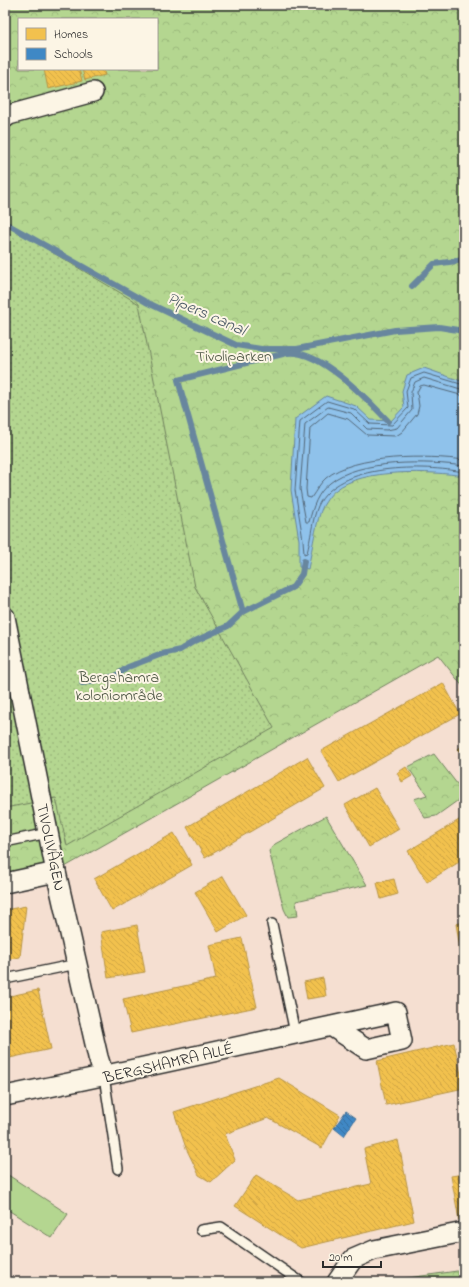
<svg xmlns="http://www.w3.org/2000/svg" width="469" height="1287" viewBox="0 0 469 1287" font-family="'Indie Flower',sans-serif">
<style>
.grass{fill:#b4d690;stroke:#70805e}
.park{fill:url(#park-crowns);stroke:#70805e;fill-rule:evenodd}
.garden{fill:url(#garden-dots);stroke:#70805e}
.water{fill:#8fc2eb;stroke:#67869e}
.homes{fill:url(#homes-back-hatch);stroke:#b69444}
.schools{fill:url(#schools-back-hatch);stroke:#396c97}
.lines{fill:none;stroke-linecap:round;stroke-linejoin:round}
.shore{stroke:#536778;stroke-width:1}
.stream{stroke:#67869e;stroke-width:6}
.service-casing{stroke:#2b2b2b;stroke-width:12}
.minor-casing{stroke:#2b2b2b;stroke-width:22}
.service{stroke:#fcf5e5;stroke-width:9}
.minor{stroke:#fcf5e5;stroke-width:19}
.labels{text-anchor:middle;stroke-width:4;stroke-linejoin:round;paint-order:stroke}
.park-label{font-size:16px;fill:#4d5644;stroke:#fcf5e5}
.street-label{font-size:16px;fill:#2b2b2b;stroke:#fcf5e5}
.water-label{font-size:17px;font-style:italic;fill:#495865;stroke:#fcf5e5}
</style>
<defs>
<pattern id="park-crowns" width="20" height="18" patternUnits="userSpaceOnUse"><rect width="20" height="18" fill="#b4d690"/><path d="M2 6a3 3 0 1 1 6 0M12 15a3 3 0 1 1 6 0" fill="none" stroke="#9bb87c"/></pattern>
<pattern id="garden-dots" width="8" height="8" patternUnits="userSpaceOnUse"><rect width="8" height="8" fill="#b4d690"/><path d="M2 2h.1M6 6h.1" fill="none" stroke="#9bb87c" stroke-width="1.8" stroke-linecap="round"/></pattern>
<pattern id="homes-back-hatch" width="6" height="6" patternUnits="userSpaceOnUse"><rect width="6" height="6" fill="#f2c14e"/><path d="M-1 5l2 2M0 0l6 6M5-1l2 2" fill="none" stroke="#d0a644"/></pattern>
<pattern id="schools-back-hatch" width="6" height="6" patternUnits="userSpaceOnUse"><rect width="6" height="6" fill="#3f88c5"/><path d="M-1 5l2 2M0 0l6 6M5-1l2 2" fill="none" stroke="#356fa0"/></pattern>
</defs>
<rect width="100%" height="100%" fill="#f5dfd1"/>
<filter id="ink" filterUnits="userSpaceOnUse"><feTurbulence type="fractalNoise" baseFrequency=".025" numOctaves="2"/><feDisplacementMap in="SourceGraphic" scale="8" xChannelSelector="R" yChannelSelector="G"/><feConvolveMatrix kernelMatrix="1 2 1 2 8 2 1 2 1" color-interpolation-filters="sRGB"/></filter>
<g filter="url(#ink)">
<path class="grass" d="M5,1173L68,1214L52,1238L5,1208Z"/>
<g class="park">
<path d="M5,5H464V688L438,655L56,872L5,883ZM19,19H157V69H19Z"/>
<path d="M434,754L464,793V796L436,816L425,818L414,799L427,795L408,767Z"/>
<path d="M326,816L367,885L296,901L298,916L288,917L284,909L269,851L275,844Z"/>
<path d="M464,1270V1282H380Z"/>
</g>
<path class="garden" d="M5,227H10L139,304L195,587L274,728L67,846L56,798L5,808Z"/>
<path class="water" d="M424,368L464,382V476C432,471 362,468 336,490C331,493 326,501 323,506C317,517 311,555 308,569L299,567V540L291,490L295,419L326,396L356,406L371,420L391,421L404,407L402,391L407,375Z"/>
<g class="homes">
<path d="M44,69H79L82,81L48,89Z"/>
<path d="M82,69H103L105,75L85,80Z"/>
<path d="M443,683L460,714L339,782L321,751Z"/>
<path d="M464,744V757L458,749Z"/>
<path d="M307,757L325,788L205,858L187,827Z"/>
<path d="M406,767L412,776L402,782L397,773Z"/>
<path d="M375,788L399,829L369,847L345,805Z"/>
<path d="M464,817V859L427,882L408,851Z"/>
<path d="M174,833L192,865L112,911L94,879Z"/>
<path d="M223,876L246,915L218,932L195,892Z"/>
<path d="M394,879L398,894L381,899L377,883Z"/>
<path d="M26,906L20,957L5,960V910Z"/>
<path d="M464,922V960H462L456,924Z"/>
<path d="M137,925L145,972L108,978L101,932Z"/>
<path d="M242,938L257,1007L131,1033L123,999L216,979L209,945Z"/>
<path d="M323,978L326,996L307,999L304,982Z"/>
<path d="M38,990L51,1049L5,1059V997Z"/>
<path d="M454,1043L464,1088L386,1105L377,1061Z"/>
<path d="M279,1078L340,1115L322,1148L268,1118L225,1134L235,1160L211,1182L199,1175L186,1148L174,1112Z"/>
<path d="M398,1140L414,1221L301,1248L235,1206L256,1175L298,1200L371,1184L364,1149Z"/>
<path d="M464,1174V1219L459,1220L451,1176Z"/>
</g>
<path class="schools" d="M346,1111L356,1118L344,1136L334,1128Z"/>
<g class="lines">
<g class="shore">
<path d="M464,385L424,373L411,378L406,391L408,408L392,425L370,424L354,409L327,401L300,421L295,490L303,540L304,554L307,553C311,538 312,520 318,506C338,462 424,465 464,472"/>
<path d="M464,390L424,378L415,382L411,392L412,410L397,428L387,430L367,429L351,413L328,407L305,424L300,489L306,522H309C313,507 317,493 330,483C358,459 429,461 464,466"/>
<path d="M464,396L424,385L420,386L417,392L419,406L417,414L402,432L396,436L367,435L348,419L328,413L310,428L306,489L307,497L311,498C316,491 320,483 326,478C355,454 428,455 464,460"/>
</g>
<g class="stream">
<path d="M5,223L146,302L236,345L261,349H297L395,330L439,327L464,331"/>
<path d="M412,286L434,264L464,260"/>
<path d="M243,612L178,380L287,353C319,348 368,400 388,421"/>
<path d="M82,683L116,676L128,667L162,654L180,650L193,642L228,626L243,612L293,587L302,574L304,561"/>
</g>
<g class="service-casing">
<g id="service">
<path d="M5,842L48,833"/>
<path d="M272,924L295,1033"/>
<path d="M5,979L77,964"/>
<path d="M104,1076L118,1169"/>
<path d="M201,1230L221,1227L301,1282"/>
</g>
</g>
<g class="minor-casing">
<g id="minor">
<path d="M5,118L9,115L93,92"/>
<path d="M5,617L56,872L98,1057L104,1076"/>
<path d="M5,883L56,872"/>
<path d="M5,1096C136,1070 266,1040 396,1012L402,1041L366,1049L331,1026"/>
<path d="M337,1282L353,1259L374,1250L464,1232"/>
</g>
</g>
<use href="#service" class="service"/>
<use href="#minor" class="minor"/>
</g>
</g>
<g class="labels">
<g class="park-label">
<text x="234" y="361">Tivoliparken</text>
<text x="119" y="682">Bergshamra<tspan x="119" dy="18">koloniområde</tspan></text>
</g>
<g class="street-label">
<text transform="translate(52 847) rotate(78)" y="6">TIVOLIVÄGEN</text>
<text transform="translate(168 1062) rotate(-13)" y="6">BERGSHAMRA ALLÉ</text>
</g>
<g class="water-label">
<text transform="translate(207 313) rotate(24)" y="6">Pipers canal</text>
</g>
</g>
<rect width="469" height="1287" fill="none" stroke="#fcf5e5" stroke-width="20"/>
<rect x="10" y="10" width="449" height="1267" fill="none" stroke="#2b2b2b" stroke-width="1.5" filter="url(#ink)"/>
<rect x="18" y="18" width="140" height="52" fill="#fcf5e5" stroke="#a8a49b"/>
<rect x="26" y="28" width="20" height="12" fill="#f2c14e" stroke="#a8a49b"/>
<text x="54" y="38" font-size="12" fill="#2b2b2b">Homes</text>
<rect x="26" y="48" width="20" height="12" fill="#3f88c5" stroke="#a8a49b"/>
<text x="54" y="58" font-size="12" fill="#2b2b2b">Schools</text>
<path d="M323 1261v6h58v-6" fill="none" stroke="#2b2b2b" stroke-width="2"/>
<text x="329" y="1261" font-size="12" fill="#2b2b2b" stroke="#fcf5e5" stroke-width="3" paint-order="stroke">20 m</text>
</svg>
